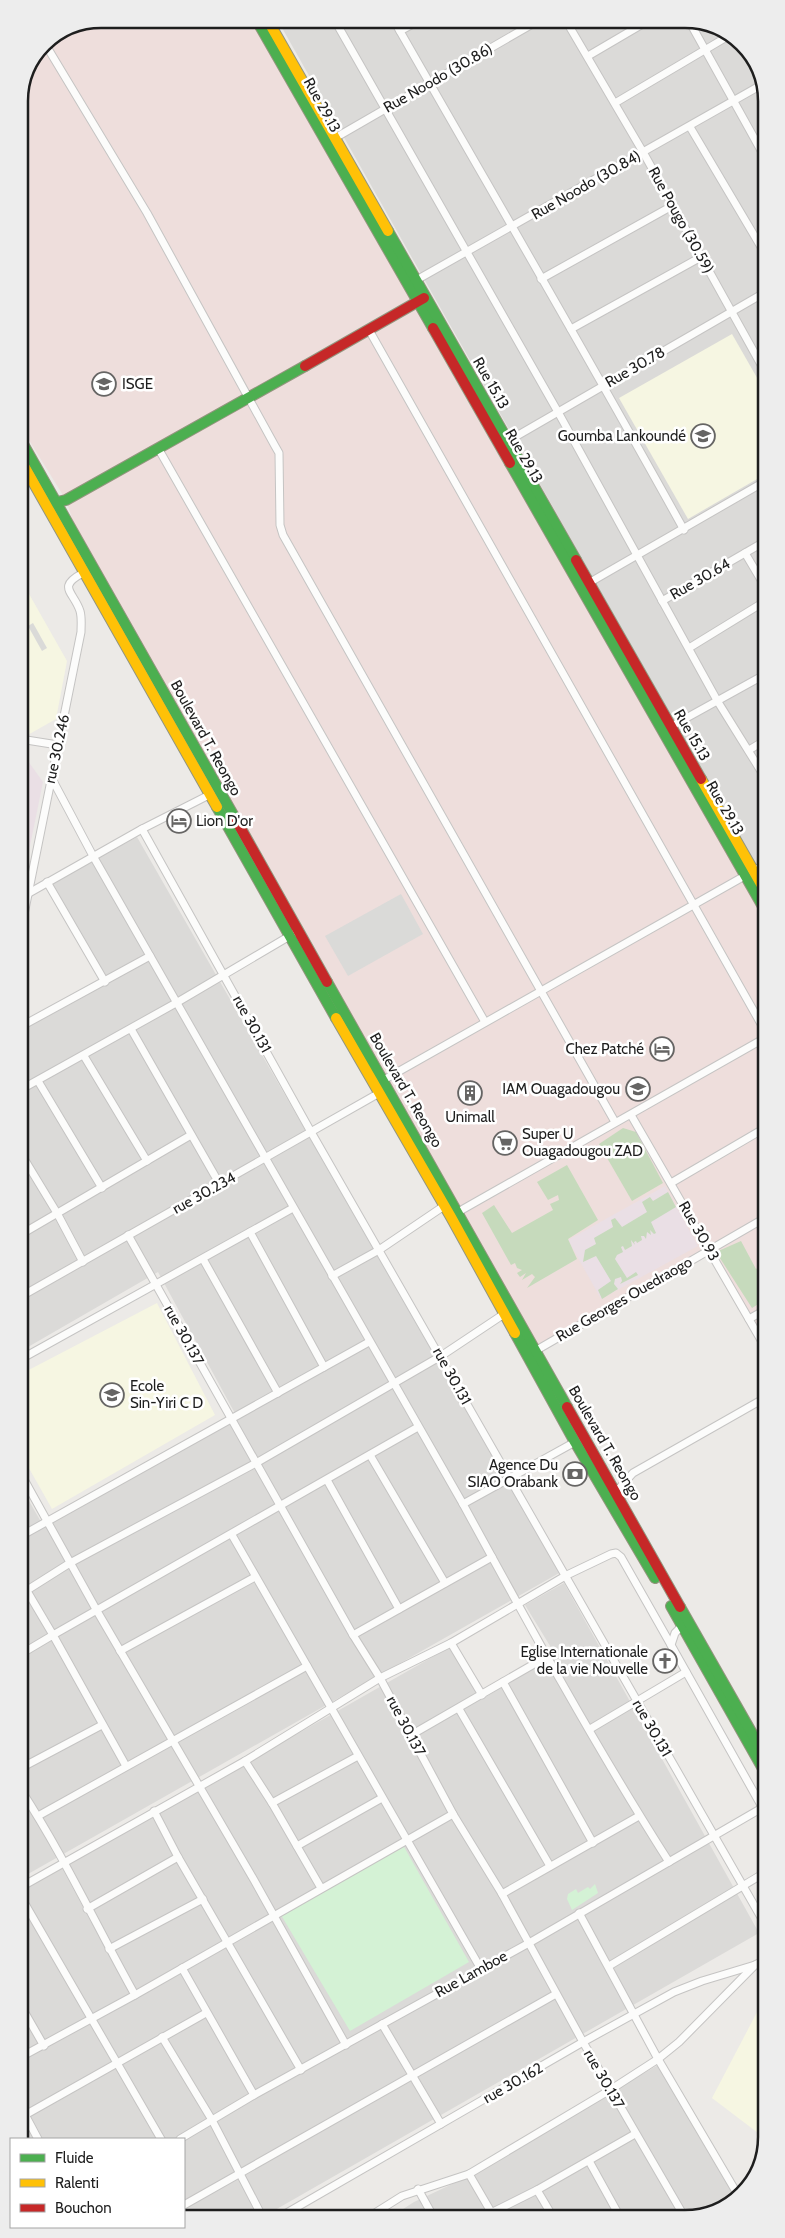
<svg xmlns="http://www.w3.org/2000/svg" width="785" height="2238" viewBox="0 0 785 2238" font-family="Cabin,sans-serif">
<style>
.residential{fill:#dbdad8}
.commercial{fill:#eededc}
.industrial{fill:#eadfe5}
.education{fill:#f6f6e2}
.religious{fill:#dadad8}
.forest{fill:#c6dabc}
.park{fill:#d4f2d5}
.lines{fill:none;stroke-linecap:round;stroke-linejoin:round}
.street-casing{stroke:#c5c4c3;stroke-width:9}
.fast-casing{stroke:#93957e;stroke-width:12}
.slow-casing{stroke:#93957e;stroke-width:12}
.jam-casing{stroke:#93957e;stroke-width:12}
.street{stroke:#fcfcfb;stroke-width:7}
.fast{stroke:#4caf50;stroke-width:10}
.slow{stroke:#ffc107;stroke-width:10}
.jam{stroke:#c62828;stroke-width:10}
.labels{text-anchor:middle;stroke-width:5;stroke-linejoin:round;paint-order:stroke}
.street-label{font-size:15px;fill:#1e1e1e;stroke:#fff}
.poi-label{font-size:15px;fill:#1e1e1e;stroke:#fff;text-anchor:end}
.rim{fill:none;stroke:#1e1e1e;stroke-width:2.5}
</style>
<rect width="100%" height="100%" fill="#eceae7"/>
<g class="residential">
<path d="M277,19H690L738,39L763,79L765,882Z"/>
<path d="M137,837L504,1477L561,1572L21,1878V1487L44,1527L238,1419L158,1272L21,1351L20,1029L109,983L52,884Z"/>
<path d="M564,1583L759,1933L261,2218L184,2219V2139H22L21,1891L450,1647L481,1700L555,1654L525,1605Z"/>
<path d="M658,2065L735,2197L706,2216L389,2218L414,2202L463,2179Z"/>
</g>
<path class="commercial" d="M101,19H256L765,909V1348L709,1250L535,1351L83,551L66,500L19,424V95L43,42Z"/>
<g class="industrial">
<path d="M20,750L43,782L20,895Z"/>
<path d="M665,1186L698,1246L601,1299L568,1240Z"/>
</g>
<g class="education">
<path d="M732,334L764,390V475L688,519L619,398Z"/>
<path d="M20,578L67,661L56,719L26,736L20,735Z"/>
<path d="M157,1303L215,1415L52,1509L21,1454V1374Z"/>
<path d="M766,1995V2139L712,2098Z"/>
</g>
<g class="religious">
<path d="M33,623L47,648L42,651L28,626Z"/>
<path d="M401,894L423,934L348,976L325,936Z"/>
</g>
<g class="forest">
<path d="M623,1128L636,1132L663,1183L632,1201L599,1144Z"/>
<path d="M567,1165L598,1220L568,1239L577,1259L527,1288L535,1277L532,1274L522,1280L526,1273L520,1277L517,1273L522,1270L517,1268L515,1263L511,1265L482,1213L494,1205L512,1233L553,1210L550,1204L559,1200L558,1195L548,1200L537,1182Z"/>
<path d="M668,1192L676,1207L651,1222L656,1233L654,1234L650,1230L651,1235L647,1232L646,1239L644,1236H641L642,1240L637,1243L636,1241L634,1242L635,1245L631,1240L632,1246L625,1250L623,1246L621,1247L623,1252L617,1255L615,1259L627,1278L636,1272L638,1275L620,1284L622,1281L621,1277L615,1279L614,1284L618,1289L602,1299L598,1290L611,1281L596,1256L583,1262L585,1250L596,1244L594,1238L613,1227L611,1220L615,1218L622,1227L647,1212L642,1202L650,1197L653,1201Z"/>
<path d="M741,1241L756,1269L765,1264V1300L752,1308L716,1252Z"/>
</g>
<g class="park">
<path d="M403,1845L469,1962L350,2031L281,1915Z"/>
<path d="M595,1884L598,1893L572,1910L567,1899L568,1894L576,1889L578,1893L588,1887L590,1889Z"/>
</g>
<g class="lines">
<g class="street-casing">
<g id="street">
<path d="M334,19L558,412L718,702L764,776"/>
<path d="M393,19C490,189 589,358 684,530"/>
<path d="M565,19L643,152L764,370"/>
<path d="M688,19L763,154"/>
<path d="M400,31L422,19"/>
<path d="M44,42L147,213L275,446L279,453L280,525L283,535L615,1122"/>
<path d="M588,56L651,19"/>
<path d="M615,103L730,35"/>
<path d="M690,127L764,252"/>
<path d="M335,138L541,19"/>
<path d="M541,279L672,206"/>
<path d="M413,282L763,84"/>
<path d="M571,329L701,257"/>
<path d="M369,330L765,1031"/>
<path d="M508,441L764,293"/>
<path d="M158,448L485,1022"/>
<path d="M745,553L764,585"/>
<path d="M587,584L764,482"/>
<path d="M662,601L764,542"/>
<path d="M689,648L764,602"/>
<path d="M670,727L764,675"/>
<path d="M20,739L58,745"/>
<path d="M749,750L764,741"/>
<path d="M51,777L93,856L463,1504C529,1625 595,1746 669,1862"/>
<path d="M142,829L311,1132L766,1926"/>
<path d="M47,882L105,982"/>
<path d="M29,893L142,829L211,794"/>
<path d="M20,934L81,632C81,625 82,618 80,611C74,592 56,587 83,573"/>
<path d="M20,1027L150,956"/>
<path d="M131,1029L219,1183"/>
<path d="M84,1056L147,1161"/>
<path d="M38,1081L102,1188"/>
<path d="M380,1082L764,865"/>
<path d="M20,1090L176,1003L293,934"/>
<path d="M631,1115L765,1347"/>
<path d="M20,1152L57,1213L83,1262"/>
<path d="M671,1183L765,1128"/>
<path d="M458,1212L765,1038"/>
<path d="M250,1232L324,1367"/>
<path d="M20,1235L191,1135"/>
<path d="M128,1235L353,1635L380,1678L453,1814L502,1894L583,2042L684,2216"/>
<path d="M203,1259L278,1393"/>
<path d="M332,1276L379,1250L444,1206"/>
<path d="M20,1297L381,1092"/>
<path d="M749,1319L765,1310"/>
<path d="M535,1351L765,1218"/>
<path d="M21,1359L293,1208"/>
<path d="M370,1455L445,1583"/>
<path d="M21,1474L97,1611L254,1880L346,2045"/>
<path d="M327,1480L399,1609"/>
<path d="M614,1494L633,1473L765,1398"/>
<path d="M463,1504L575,1442"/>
<path d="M232,1535L481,1969"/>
<path d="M21,1536L369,1342"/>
<path d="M27,1591L53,1635L418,1427"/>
<path d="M21,1594L70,1563L256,1463L441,1356L504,1314"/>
<path d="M682,1626L675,1633L671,1645L766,1814"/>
<path d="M353,1635L492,1557"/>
<path d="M451,1643L482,1695"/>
<path d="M120,1651L255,1577"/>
<path d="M21,1654L53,1635L126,1766"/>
<path d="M503,1682L593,1843"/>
<path d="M459,1709L550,1866"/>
<path d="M590,1729L686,1672"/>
<path d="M411,1735L548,1656"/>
<path d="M245,1761L272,1803L321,1888"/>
<path d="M21,1768L102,1725"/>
<path d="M21,1790C64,1856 97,1927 135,1995"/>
<path d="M272,1803L358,1756"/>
<path d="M154,1811L178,1857L301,2070"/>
<path d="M38,1816L307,1666"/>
<path d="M297,1846L382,1798"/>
<path d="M21,1887L245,1761L380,1678L451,1643L567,1575L611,1554L616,1553L621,1557L671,1645"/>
<path d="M502,1894L639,1816"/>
<path d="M21,1897L161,2139"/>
<path d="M87,1909L178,1857"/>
<path d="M579,1913L658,2059L738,2195"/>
<path d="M109,1949L203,1899"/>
<path d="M609,1966L766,1872"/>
<path d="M182,1968L254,2095"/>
<path d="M21,2006L44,2046"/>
<path d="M382,2024L441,2124"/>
<path d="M162,2037L212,2120L263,2218"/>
<path d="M21,2057L135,1995L453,1814"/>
<path d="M22,2109L38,2139"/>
<path d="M25,2115L206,2013"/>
<path d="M180,2139L254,2095L529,1943L762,1808"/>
<path d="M589,2161L620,2217"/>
<path d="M469,2174L494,2217"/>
<path d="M418,2189L434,2218"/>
<path d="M537,2190L553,2217"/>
<path d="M184,2205L556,1994"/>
<path d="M491,2213L537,2190L635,2134"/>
<path d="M278,2218L583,2042L674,1992L702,1981L755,1965"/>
<path d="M367,2218L402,2196L469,2174L610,2090L658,2059L679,2042L755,1965L766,1959"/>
</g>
</g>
<g class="fast-casing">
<g id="fast">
<path d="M256,19L433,328"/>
<path d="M388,231L576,560"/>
<path d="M19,437L236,820"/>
<path d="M510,463L765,910"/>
<path d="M49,504L66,500L305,366"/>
<path d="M217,807L336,1018"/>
<path d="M327,982L567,1407"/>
<path d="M515,1333L575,1442L655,1578"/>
<path d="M671,1606L766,1774"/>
<path d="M680,1607L766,1758"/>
</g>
</g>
<g class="slow-casing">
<g id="slow">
<path d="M267,19L388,231"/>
<path d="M19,457L217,807"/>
<path d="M701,779L765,891"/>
<path d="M336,1018L451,1217L515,1333"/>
</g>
</g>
<g class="jam-casing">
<g id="jam">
<path d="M433,328L510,463"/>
<path d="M305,366L424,298"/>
<path d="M576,560L701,779"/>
<path d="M236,820L327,982"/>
<path d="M567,1407L680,1607"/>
</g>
</g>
<use href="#street" class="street"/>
<use href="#fast" class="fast"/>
<use href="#slow" class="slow"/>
<use href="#jam" class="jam"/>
</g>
<defs>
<g id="school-ring" transform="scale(1.25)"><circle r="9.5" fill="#fff" stroke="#666564" stroke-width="1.5"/><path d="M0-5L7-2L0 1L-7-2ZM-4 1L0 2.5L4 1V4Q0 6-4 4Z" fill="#666564"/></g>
<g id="hotel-ring" transform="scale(1.25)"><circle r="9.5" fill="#fff" stroke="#666564" stroke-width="1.5"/><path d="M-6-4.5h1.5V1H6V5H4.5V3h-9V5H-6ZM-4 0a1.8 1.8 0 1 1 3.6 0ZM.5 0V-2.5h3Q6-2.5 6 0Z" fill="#666564"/></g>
<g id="building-ring" transform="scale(1.25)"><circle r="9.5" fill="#fff" stroke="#666564" stroke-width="1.5"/><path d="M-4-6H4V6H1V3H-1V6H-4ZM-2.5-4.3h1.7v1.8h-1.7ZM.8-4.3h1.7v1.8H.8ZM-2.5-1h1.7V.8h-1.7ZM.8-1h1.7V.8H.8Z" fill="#666564"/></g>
<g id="supermarket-ring" transform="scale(1.25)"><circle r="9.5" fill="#fff" stroke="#666564" stroke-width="1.5"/><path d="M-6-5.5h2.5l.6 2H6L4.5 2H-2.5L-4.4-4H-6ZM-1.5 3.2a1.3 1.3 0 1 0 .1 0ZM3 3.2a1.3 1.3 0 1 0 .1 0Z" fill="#666564"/></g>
<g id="bank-ring" transform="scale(1.25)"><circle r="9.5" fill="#fff" stroke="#666564" stroke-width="1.5"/><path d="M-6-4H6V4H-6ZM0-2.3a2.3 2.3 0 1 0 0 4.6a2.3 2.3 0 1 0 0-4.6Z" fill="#666564"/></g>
<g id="church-ring" transform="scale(1.25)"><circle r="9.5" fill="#fff" stroke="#666564" stroke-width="1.5"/><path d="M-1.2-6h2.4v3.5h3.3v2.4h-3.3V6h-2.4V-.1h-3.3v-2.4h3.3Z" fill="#666564"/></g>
</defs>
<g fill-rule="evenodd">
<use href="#school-ring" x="104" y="384"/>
<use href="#school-ring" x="703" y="436"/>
<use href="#hotel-ring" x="179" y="821"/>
<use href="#hotel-ring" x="662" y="1049"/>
<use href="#school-ring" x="638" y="1089"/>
<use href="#building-ring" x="470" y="1093"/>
<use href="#supermarket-ring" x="505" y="1143"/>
<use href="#school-ring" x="112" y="1395"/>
<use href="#bank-ring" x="575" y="1474"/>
<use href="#church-ring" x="665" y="1661"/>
</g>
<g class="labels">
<g class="street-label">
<text transform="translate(438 78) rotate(-30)" y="5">Rue Noodo (30.86)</text>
<text transform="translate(322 105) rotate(61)" y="5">Rue 29.13</text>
<text transform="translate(586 185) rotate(-30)" y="5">Rue Noodo (30.84)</text>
<text transform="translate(681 220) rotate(61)" y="5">Rue Pougo (30.59)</text>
<text transform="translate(635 367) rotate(-30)" y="5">Rue 30.78</text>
<text transform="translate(491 383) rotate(60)" y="5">Rue 15.13</text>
<text transform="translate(524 456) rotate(60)" y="5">Rue 29.13</text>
<text transform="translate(700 579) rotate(-30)" y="5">Rue 30.64</text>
<text transform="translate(692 735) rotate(60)" y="5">Rue 15.13</text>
<text transform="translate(206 738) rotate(61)" y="5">Boulevard T. Reongo</text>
<text transform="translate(57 749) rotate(-78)" y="5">rue 30.246</text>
<text transform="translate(725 808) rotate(60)" y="5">Rue 29.13</text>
<text transform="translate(252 1024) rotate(61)" y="5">rue 30.131</text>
<text transform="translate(406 1090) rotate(60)" y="5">Boulevard T. Reongo</text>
<text transform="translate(204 1193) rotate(-29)" y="5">rue 30.234</text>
<text transform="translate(699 1231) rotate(60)" y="5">Rue 30.93</text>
<text transform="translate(624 1299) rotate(-30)" y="5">Rue Georges Ouedraogo</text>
<text transform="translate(184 1335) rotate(61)" y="5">rue 30.137</text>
<text transform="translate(452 1376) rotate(61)" y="5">rue 30.131</text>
<text transform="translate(605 1443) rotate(60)" y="5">Boulevard T. Reongo</text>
<text transform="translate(406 1726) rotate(62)" y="5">rue 30.137</text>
<text transform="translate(652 1728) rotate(60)" y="5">rue 30.131</text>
<text transform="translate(471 1974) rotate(-29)" y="5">Rue Lamboe</text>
<text transform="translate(604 2079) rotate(60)" y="5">rue 30.137</text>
<text transform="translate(513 2083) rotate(-30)" y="5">rue 30.162</text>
</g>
<g class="poi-label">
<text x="122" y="389" text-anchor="start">ISGE</text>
<text x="686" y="441">Goumba Lankoundé</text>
<text x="196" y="826" text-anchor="start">Lion D'or</text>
<text x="644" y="1054">Chez Patché</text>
<text x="620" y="1094">IAM Ouagadougou</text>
<text x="470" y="1122" text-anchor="middle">Unimall</text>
<text x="522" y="1139" text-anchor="start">Super U<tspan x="522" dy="17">Ouagadougou ZAD</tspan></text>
<text x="130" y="1391" text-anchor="start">Ecole<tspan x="130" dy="17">Sin-Yiri C D</tspan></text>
<text x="558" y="1470">Agence Du<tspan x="558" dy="17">SIAO Orabank</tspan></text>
<text x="648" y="1657">Eglise Internationale<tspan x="648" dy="17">de la vie Nouvelle</tspan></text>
</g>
</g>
<path d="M0 0H785V2238H0ZM101 28H685A73 73 0 0 1 758 101V2137A73 73 0 0 1 685 2210H101A73 73 0 0 1 28 2137V101A73 73 0 0 1 101 28Z" fill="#ededed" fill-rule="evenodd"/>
<path class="rim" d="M101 28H685A73 73 0 0 1 758 101V2137A73 73 0 0 1 685 2210H101A73 73 0 0 1 28 2137V101A73 73 0 0 1 101 28Z"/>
<rect x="10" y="2138" width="175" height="90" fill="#ffffff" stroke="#a5a5a5"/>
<rect x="20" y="2154" width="25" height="8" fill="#4caf50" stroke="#a5a5a5"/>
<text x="55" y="2163" font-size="15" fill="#1e1e1e">Fluide</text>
<rect x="20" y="2179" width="25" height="8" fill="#ffc107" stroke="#a5a5a5"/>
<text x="55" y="2188" font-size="15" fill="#1e1e1e">Ralenti</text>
<rect x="20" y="2204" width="25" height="8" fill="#c62828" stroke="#a5a5a5"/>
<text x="55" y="2213" font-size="15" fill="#1e1e1e">Bouchon</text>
</svg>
